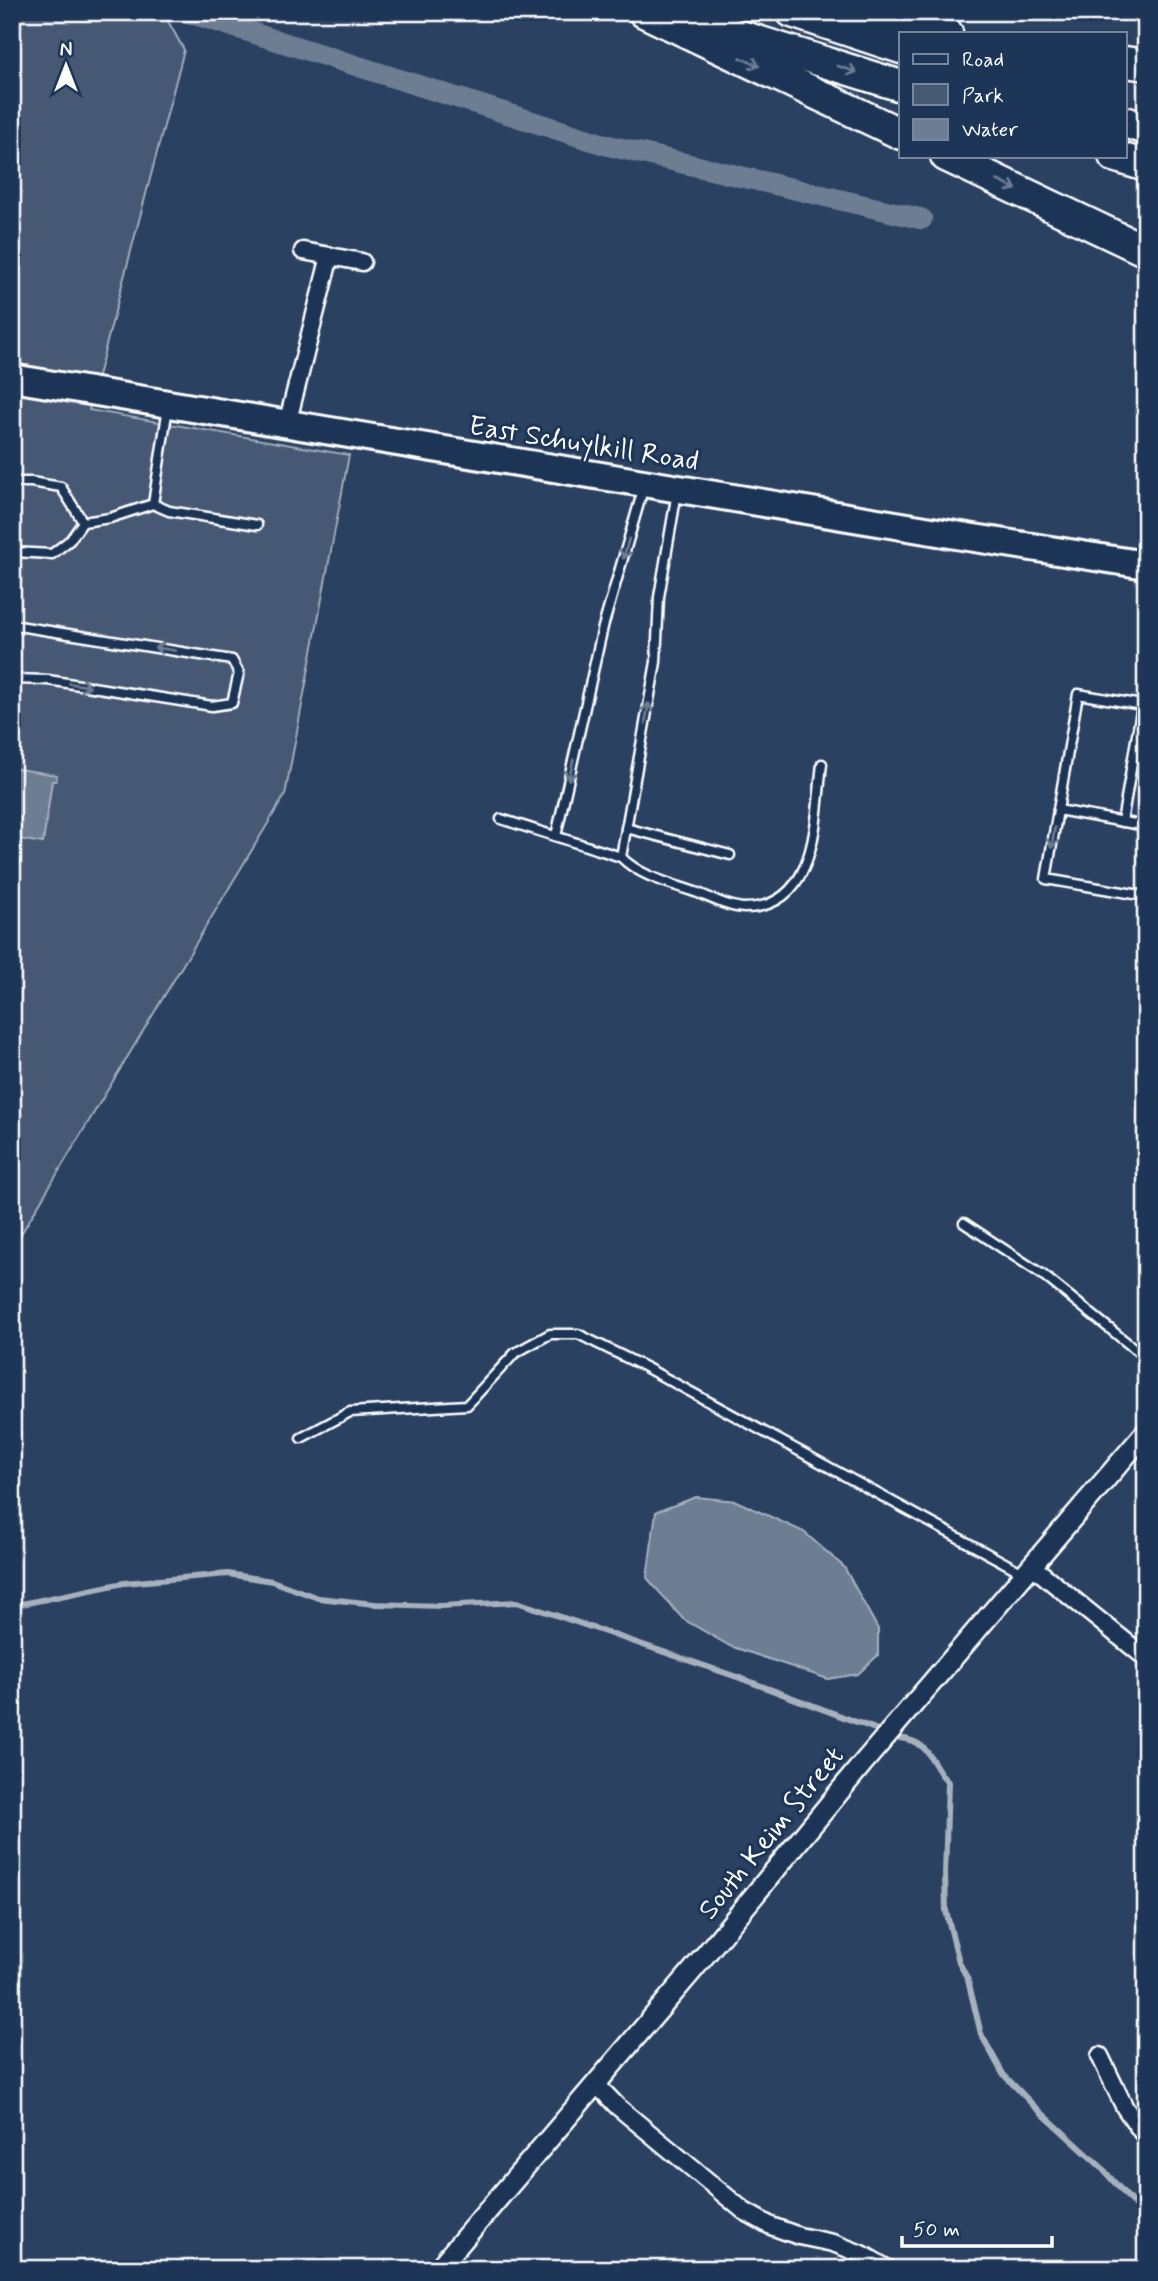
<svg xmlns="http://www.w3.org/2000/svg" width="1158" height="2281" viewBox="0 0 1158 2281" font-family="Mynerve,sans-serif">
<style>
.green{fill:#465975;stroke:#a2acba;stroke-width:2}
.water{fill:#6d7d92;stroke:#a7b1be;stroke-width:2}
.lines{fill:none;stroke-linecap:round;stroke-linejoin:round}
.stream{stroke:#a7b1be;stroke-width:6}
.canal{stroke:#6d7d92;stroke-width:21}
.service-casing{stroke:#fff;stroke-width:13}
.minor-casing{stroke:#fff;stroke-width:21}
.tertiary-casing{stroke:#fff;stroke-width:24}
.primary-casing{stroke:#fff;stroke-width:32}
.motorway-casing{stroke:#fff;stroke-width:35}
.service{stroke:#1d3557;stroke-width:8}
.minor{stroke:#1d3557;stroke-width:16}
.tertiary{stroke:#1d3557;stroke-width:19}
.primary{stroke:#1d3557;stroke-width:26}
.motorway{stroke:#1d3557;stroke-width:30}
.oneway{stroke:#6c7c92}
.labels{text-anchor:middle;stroke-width:6;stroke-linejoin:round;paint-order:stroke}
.street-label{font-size:28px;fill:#fff;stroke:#1d3557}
</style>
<rect width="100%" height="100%" fill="#2a4161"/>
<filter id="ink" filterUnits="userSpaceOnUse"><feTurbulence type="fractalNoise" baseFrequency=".0143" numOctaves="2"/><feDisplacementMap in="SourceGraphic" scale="14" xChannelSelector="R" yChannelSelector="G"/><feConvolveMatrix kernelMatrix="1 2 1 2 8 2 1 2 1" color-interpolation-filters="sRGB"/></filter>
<g filter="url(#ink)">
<path class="green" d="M12,12H163L184,50L89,410L349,455L285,795L12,1249Z"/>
<g class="water">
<path d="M12,768L57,775L56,781H52L43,843L12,838Z"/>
<path d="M696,1497L736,1501L804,1532L844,1567L878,1629V1655L858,1674L828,1679L730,1646L683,1619L647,1578L656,1512Z"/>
</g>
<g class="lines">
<path class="stream" d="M12,1606L124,1583L228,1574L272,1581L318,1598L375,1604L441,1606L517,1602L740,1678L899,1738C933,1742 928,1762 948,1782L945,1874L946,1911L959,1962L968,1980L981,2034L1003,2074L1033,2105L1100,2166L1146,2218"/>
<path class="canal" d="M187,12L606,145L922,219"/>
<g class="service-casing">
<g id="service">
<path d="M168,407L153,504L169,511L257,525"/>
<path d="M12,482H31L61,487L83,522"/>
<path d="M12,552L52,554L70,540L83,522L110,518L153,504"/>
<path d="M12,625L232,660L239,673L232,703L212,706L48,680L12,679"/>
<path d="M1058,810L1078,694L1142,705L1122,822"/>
<path d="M501,819L621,857L656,662L659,597L677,492"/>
<path d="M1146,826L1058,810L1046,879L1146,896"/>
<path d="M626,828L730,855"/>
<path d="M556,836L603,627L644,486"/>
<path d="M621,857C640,877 673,884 698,893C713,899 729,907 744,908C819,908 815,817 822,764"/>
<path d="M964,1223L1043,1275L1146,1358"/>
<path d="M301,1438L350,1412L467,1405L515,1353L550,1334H578L645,1367L1025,1574"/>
</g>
</g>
<g class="minor-casing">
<g id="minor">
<path d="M303,251L362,262"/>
<path d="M287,424L330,256"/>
<path d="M1032,1566L1146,1658"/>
<path d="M1100,2056L1125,2108L1146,2138"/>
<path d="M596,2084L617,2106L744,2211L771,2226L799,2236L833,2243L864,2255L888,2269"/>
</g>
</g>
<g class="tertiary-casing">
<path id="tertiary" d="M438,2269L692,1971L863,1763L1146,1432"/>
</g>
<g class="primary-casing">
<path id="primary" d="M12,378L968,537L1146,565"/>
</g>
<g class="motorway-casing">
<g id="motorway">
<path d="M644,12L901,134"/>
<path d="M792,12L901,48"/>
<path d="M858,12L916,28L947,33"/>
<path d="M706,25L901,86"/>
<path d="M1125,62L1146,65"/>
<path d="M1125,122L1146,129"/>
<path d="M946,156L1146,251"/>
<path d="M1114,156L1146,166"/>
</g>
</g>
<use href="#service" class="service"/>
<use href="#minor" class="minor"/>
<use href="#tertiary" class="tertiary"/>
<use href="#primary" class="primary"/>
<use href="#motorway" class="motorway"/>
</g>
<defs><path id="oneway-shaft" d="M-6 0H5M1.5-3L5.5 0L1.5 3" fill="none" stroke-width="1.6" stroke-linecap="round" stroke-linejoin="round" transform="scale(1.75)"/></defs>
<g class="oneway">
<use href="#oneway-shaft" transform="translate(750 62) rotate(25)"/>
<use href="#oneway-shaft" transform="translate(847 69) rotate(18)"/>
<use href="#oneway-shaft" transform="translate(1007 185) rotate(26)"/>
<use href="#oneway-shaft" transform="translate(626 549) rotate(106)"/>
<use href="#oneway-shaft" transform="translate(165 649) rotate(-171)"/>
<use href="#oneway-shaft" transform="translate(80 685) rotate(9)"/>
<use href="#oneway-shaft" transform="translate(647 713) rotate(-80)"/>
<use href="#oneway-shaft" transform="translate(571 770) rotate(103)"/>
<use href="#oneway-shaft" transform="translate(1053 838) rotate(100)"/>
</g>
</g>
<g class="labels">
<g class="street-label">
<text transform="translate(584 442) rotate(9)" y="10">East Schuylkill Road</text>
<text transform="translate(770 1832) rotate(-51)" y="10">South Keim Street</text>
</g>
</g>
<rect width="1158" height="2281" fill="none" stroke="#1d3557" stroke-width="42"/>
<rect x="21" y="21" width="1116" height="2239" fill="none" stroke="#fff" stroke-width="2.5" filter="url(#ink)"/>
<rect x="899" y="32" width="228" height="126" fill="#1d3557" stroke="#77869a" stroke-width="2"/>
<rect x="913" y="54" width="35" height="10" fill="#1d3557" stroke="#77869a" stroke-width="2"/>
<text x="962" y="66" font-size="21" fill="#ffffff">Road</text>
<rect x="913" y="84" width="35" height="21" fill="#465975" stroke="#77869a" stroke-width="2"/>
<text x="962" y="102" font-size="21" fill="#ffffff">Park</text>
<rect x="913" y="119" width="35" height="21" fill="#6d7d92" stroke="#77869a" stroke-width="2"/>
<text x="962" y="136" font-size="21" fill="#ffffff">Water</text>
<g transform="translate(66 66)" stroke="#1d3557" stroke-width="5" paint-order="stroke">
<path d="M0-5L12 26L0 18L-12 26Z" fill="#ffffff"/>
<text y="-10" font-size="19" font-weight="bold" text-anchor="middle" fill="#ffffff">N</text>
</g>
<path d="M902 2236v10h150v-10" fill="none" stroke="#ffffff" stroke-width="3.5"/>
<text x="913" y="2236" font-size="21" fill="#ffffff" stroke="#1d3557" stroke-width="5" paint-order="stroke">50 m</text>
</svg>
